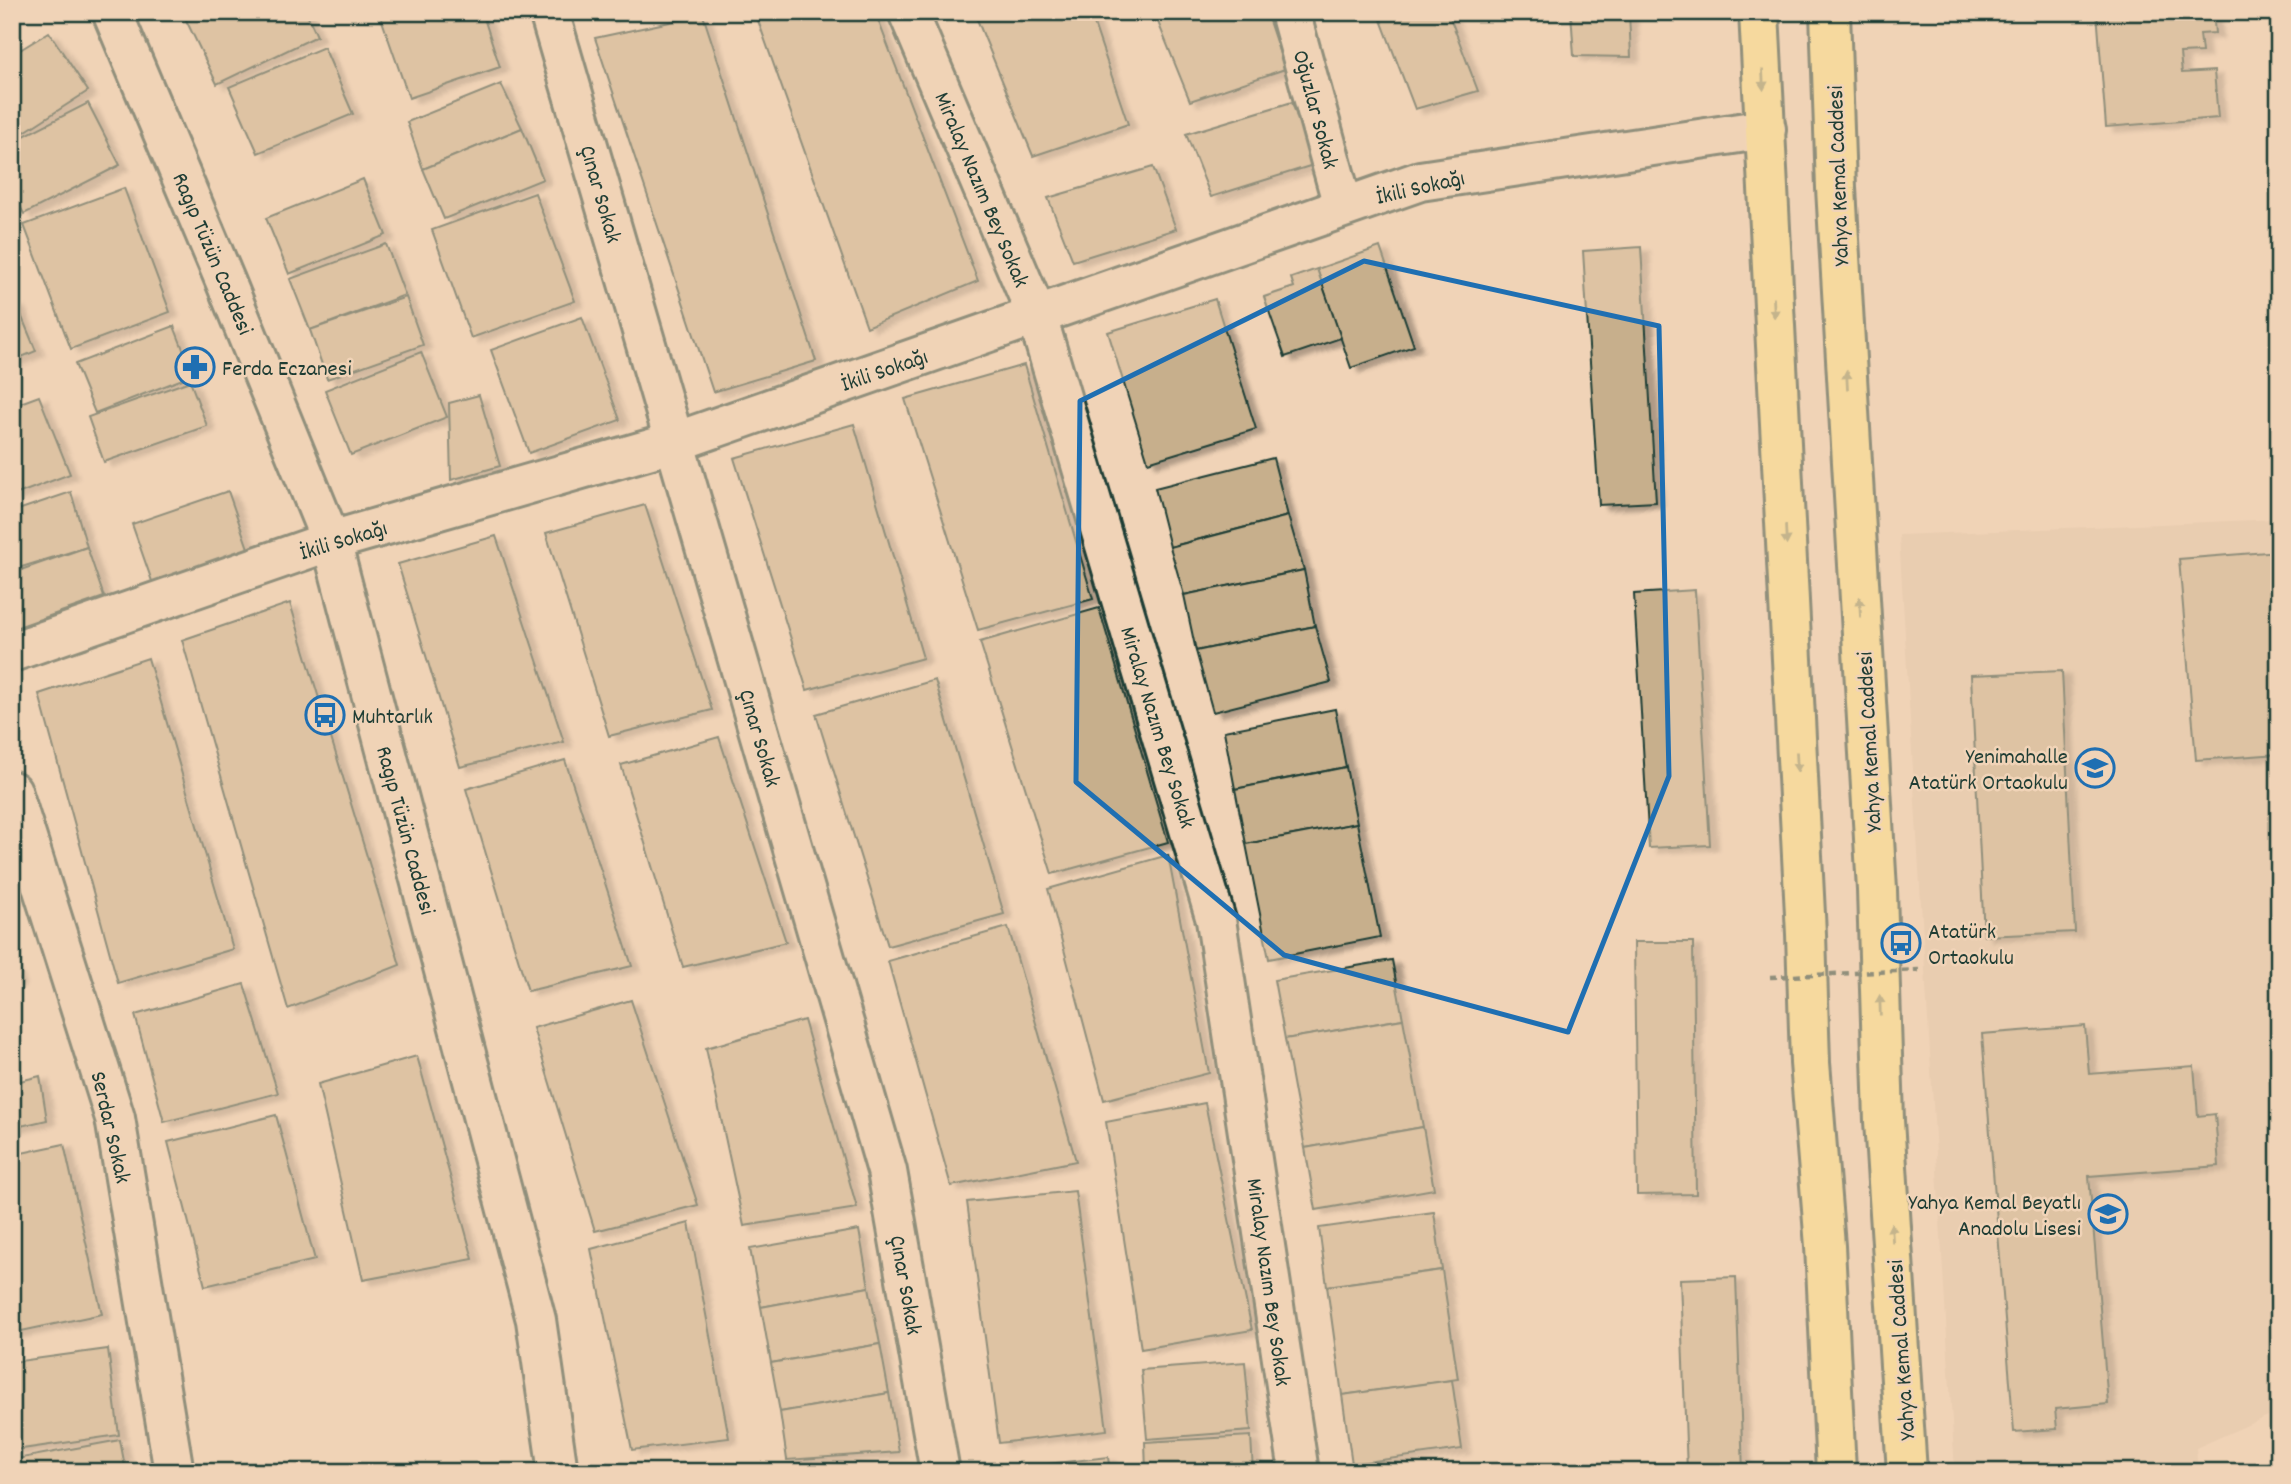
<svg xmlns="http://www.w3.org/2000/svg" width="2291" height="1484" viewBox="0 0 2291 1484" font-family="Dekko,sans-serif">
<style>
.built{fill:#e0c5a8}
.building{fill:#c7af8c;stroke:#1f3d34;stroke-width:2;filter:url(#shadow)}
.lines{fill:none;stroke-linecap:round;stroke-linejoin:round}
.minor-casing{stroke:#1f3d34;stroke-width:44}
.major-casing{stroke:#1f3d34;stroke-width:44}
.minor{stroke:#f0d3b7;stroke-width:38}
.major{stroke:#fce080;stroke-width:38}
.path-bridge{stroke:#1f3d34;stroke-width:4.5;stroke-dasharray:7 5;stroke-linecap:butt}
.oneway{fill:#8e8e5a}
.marked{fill:none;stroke:#1f6fb2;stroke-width:5;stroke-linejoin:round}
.labels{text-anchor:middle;stroke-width:5;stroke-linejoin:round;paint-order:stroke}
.street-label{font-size:23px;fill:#1f3d34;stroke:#f0d3b7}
.poi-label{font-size:23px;fill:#1f3d34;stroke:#f0d3b7;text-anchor:start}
</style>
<defs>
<filter id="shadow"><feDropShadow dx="8" dy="4.5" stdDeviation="2" flood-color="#0004"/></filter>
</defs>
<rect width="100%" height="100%" fill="#f0d3b7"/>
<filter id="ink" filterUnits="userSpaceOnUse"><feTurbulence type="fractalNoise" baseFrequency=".0143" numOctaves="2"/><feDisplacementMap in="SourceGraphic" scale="14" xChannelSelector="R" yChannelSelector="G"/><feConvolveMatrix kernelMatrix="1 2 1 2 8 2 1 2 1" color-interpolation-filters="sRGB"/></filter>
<g filter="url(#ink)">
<path class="built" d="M2279,519V1411L2196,1448L2198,1472H1955L1899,535Z"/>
<g class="building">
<path d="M198,12H306L317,36L217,84L185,18Z"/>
<path d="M379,12H482L500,67L409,98Z"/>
<path d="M602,12H620L604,17Z"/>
<path d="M755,12H875L978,281L867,327Z"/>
<path d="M974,12H1090L1128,124L1033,156Z"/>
<path d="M1154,12H1266L1285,69L1190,101Z"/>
<path d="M1378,12H1448L1478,91L1415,109Z"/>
<path d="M1571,12H1629L1631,57L1574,56Z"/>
<path d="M2097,12H2213L2215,33L2200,34L2202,52L2180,53L2182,73L2214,71L2218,118L2106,127Z"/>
<path d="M703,15L816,361L713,392L595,38Z"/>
<path d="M49,32L88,91L12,140V55Z"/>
<path d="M324,47L353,114L258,153L229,87Z"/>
<path d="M501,84L522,128L423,169L407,122Z"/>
<path d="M1292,102L1313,165L1211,197L1186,134Z"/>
<path d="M88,103L120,165L24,214L12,191V142Z"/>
<path d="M522,128L543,179L444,219L423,169Z"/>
<path d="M1153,167L1176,229L1073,261L1048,198Z"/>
<path d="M363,179L386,235L289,274L266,218Z"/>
<path d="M124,188L170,312L71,349L24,225Z"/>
<path d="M535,193L575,301L471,338L432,230Z"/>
<path d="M386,244L405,295L310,330L290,279Z"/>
<path d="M1380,247L1414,346L1351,368L1317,269Z"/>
<path d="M1641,247L1656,502L1599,505L1583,251Z"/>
<path d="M1317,269L1341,338L1285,357L1264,297L1294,287L1291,278Z"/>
<path d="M406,297L423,345L327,379L310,330Z"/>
<path d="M1215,299L1256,429L1148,462L1108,332Z"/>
<path d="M16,303L36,351L12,361V305Z"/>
<path d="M582,317L620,420L529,453L491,350Z"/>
<path d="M174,326L193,375L95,413L75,364Z"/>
<path d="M421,352L447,417L351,455L325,390Z"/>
<path d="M1024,365L1093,599L978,630L905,399Z"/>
<path d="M190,381L207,426L104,462L88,417Z"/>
<path d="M479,395L500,466L451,480L449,403Z"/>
<path d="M39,396L70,474L12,496V406Z"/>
<path d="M854,424L923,658L807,690L734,458Z"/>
<path d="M1273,458L1288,516L1170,547L1155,488Z"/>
<path d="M228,491L250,554L154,587L132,524Z"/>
<path d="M71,492L87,547L12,570V512Z"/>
<path d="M645,505L712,710L609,736L546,533Z"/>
<path d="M1288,516L1304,570L1184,595L1170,547Z"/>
<path d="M496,536L564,742L460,767L398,564Z"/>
<path d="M87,547L104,597L12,629V573Z"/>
<path d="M2279,551V754L2196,760L2179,559Z"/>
<path d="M1304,570L1315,626L1196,651L1184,595Z"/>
<path d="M1695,590L1710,845L1649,848L1634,594Z"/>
<path d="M290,603L400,965L288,1009L182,640Z"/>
<path d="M1099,608L1168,842L1052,874L980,642Z"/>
<path d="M1315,626L1331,682L1213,712L1196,651Z"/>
<path d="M148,658L233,949L118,983L39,694Z"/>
<path d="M2062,671L2075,932L1984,936L1971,675Z"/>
<path d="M935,680L1004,914L888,946L816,714Z"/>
<path d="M1335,709L1346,767L1235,789L1224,731Z"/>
<path d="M719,737L786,942L683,967L621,765Z"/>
<path d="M565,760L632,966L528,991L466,789Z"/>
<path d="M1346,767L1357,823L1246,844L1235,789Z"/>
<path d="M1357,823L1380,937L1269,959L1246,844Z"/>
<path d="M1168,855L1209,1073L1104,1100L1048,889Z"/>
<path d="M1008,927L1076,1161L951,1186L888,961Z"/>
<path d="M1634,942H1693L1696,1194L1637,1195Z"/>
<path d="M1392,960L1403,1019L1285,1039L1274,980Z"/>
<path d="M12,965L18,980L12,982Z"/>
<path d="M244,984L278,1093L164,1122L135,1015Z"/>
<path d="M631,1000L698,1205L595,1231L533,1028Z"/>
<path d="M1403,1019L1423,1127L1305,1148L1285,1039Z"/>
<path d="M804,1020L857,1208L744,1226L706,1048Z"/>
<path d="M2085,1026L2089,1074L2194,1066L2198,1116L2215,1114L2219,1166L2089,1176L2108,1404L2055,1409L2057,1429L2014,1432L1982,1034Z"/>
<path d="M417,1056L473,1259L363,1280L318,1084Z"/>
<path d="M40,1076L47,1120L12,1128V1083Z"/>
<path d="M1205,1103L1252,1330L1141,1349L1106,1122Z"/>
<path d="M276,1115L315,1260L205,1286L168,1142Z"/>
<path d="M1423,1127L1434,1189L1316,1210L1305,1148Z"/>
<path d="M64,1144L102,1314L12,1333V1155Z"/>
<path d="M1075,1191L1107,1430L999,1443L967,1202Z"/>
<path d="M1434,1212L1442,1270L1327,1286L1319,1228Z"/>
<path d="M689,1223L729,1438L632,1450L591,1249Z"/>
<path d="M859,1230L869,1287L761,1307L750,1249Z"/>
<path d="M1442,1270L1458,1379L1342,1395L1327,1286Z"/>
<path d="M1736,1277L1743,1472H1687L1680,1279Z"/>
<path d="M869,1287L880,1344L771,1363L761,1307Z"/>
<path d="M880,1344L889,1393L780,1412L771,1363Z"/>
<path d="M108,1349L119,1435L15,1450L12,1426V1362Z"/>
<path d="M1245,1362L1251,1431L1147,1439L1141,1370Z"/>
<path d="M1452,1380L1462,1449L1352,1464L1342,1395Z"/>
<path d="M889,1393L899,1452L787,1460L780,1412Z"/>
<path d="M1251,1436L1253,1472H1146L1145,1442Z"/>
<path d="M120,1440L126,1472H18L16,1459Z"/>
<path d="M1108,1457L1110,1472H995V1470Z"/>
</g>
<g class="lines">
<g class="minor-casing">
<g id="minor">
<path d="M112,12L226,283L331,541L536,1320L558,1472"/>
<path d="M549,12L887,1171L940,1472"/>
<path d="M908,12L1037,316L1216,920L1299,1472"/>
<path d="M1290,12L1343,206"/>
<path d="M12,652L331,541L675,442L1420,181L1766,129"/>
<path d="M12,791L115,1118L174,1472"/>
</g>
</g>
<g class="major-casing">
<g id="major">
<path d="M1759,12L1806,934L1810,1063L1825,1246L1836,1472"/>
<path d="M1830,12L1836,188L1877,890L1884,1121L1907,1472"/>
</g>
</g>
<use href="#minor" class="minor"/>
<use href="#major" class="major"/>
<path class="path-bridge" d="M1770,977L1919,970"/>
</g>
<defs><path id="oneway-solid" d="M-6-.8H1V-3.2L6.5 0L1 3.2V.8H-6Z" transform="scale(1.75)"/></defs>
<g class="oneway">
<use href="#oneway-solid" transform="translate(1763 80) rotate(87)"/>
<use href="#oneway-solid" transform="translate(1774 308) rotate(87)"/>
<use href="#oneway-solid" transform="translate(1847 380) rotate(-93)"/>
<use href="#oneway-solid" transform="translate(1786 535) rotate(87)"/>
<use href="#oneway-solid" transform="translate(1860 607) rotate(-93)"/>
<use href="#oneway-solid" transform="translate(1797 762) rotate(87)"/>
<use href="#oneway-solid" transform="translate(1880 1005) rotate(-92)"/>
<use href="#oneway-solid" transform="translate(1892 1233) rotate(-94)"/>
</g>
</g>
<path d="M0 0H2291V1484H0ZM1364,261L1659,326L1669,776L1568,1032L1284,955L1076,782L1080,401Z" fill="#f0d3b7" fill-opacity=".55" fill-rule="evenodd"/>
<path class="marked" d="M1364,261L1659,326L1669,776L1568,1032L1284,955L1076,782L1080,401Z"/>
<defs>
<g id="pharmacy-ring" transform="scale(2.0125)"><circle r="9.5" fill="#f0d3b7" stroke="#1f6fb2" stroke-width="1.5"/><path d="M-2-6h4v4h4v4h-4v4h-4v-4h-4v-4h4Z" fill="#1f6fb2"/></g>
<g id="bus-ring" transform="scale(2.0125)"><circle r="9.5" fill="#f0d3b7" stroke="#1f6fb2" stroke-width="1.5"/><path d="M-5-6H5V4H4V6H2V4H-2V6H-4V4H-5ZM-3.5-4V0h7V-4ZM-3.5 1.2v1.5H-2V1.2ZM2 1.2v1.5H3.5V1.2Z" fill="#1f6fb2"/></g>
<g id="school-ring" transform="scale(2.0125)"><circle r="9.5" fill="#f0d3b7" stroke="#1f6fb2" stroke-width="1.5"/><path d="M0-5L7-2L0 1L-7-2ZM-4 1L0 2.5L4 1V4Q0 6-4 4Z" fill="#1f6fb2"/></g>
</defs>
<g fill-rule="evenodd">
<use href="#pharmacy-ring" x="195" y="367"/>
<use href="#bus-ring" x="325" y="715"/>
<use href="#school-ring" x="2095" y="768"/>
<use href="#bus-ring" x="1901" y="943"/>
<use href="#school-ring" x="2108" y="1214"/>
</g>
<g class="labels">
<g class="street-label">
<text transform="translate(1317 109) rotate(75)" y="8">Oğuzlar Sokak</text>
<text transform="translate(1837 176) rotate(-92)" y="8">Yahya Kemal Caddesi</text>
<text transform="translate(1420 186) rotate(-13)" y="8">İkili Sokağı</text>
<text transform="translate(983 189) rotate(67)" y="8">Miralay Nazım Bey Sokak</text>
<text transform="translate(602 194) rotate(74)" y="8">Çınar Sokak</text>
<text transform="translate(214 253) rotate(67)" y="8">Ragıp Tüzün Caddesi</text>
<text transform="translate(884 369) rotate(-19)" y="8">İkili Sokağı</text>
<text transform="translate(343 539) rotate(-17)" y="8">İkili Sokağı</text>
<text transform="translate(1159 727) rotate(73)" y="8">Miralay Nazım Bey Sokak</text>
<text transform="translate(761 738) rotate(74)" y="8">Çınar Sokak</text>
<text transform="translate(1868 742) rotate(-93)" y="8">Yahya Kemal Caddesi</text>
<text transform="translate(407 830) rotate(75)" y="8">Ragıp Tüzün Caddesi</text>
<text transform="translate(112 1127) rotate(77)" y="8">Serdar Sokak</text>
<text transform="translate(1270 1282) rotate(82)" y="8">Miralay Nazım Bey Sokak</text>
<text transform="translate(907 1285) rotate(80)" y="8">Çınar Sokak</text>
<text transform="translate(1900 1350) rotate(-94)" y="8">Yahya Kemal Caddesi</text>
</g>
<g class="poi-label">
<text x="222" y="375">Ferda Eczanesi</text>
<text x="352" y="723">Muhtarlık</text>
<text x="2068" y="763" text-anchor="end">Yenimahalle<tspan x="2068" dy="26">Atatürk Ortaokulu</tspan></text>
<text x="1928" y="938">Atatürk<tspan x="1928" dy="26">Ortaokulu</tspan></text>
<text x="2081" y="1209" text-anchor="end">Yahya Kemal Beyatlı<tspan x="2081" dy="26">Anadolu Lisesi</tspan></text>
</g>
</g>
<rect width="2291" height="1484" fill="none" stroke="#f0d3b7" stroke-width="42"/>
<rect x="21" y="21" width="2249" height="1442" fill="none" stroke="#1f3d34" stroke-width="2.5" filter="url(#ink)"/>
</svg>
